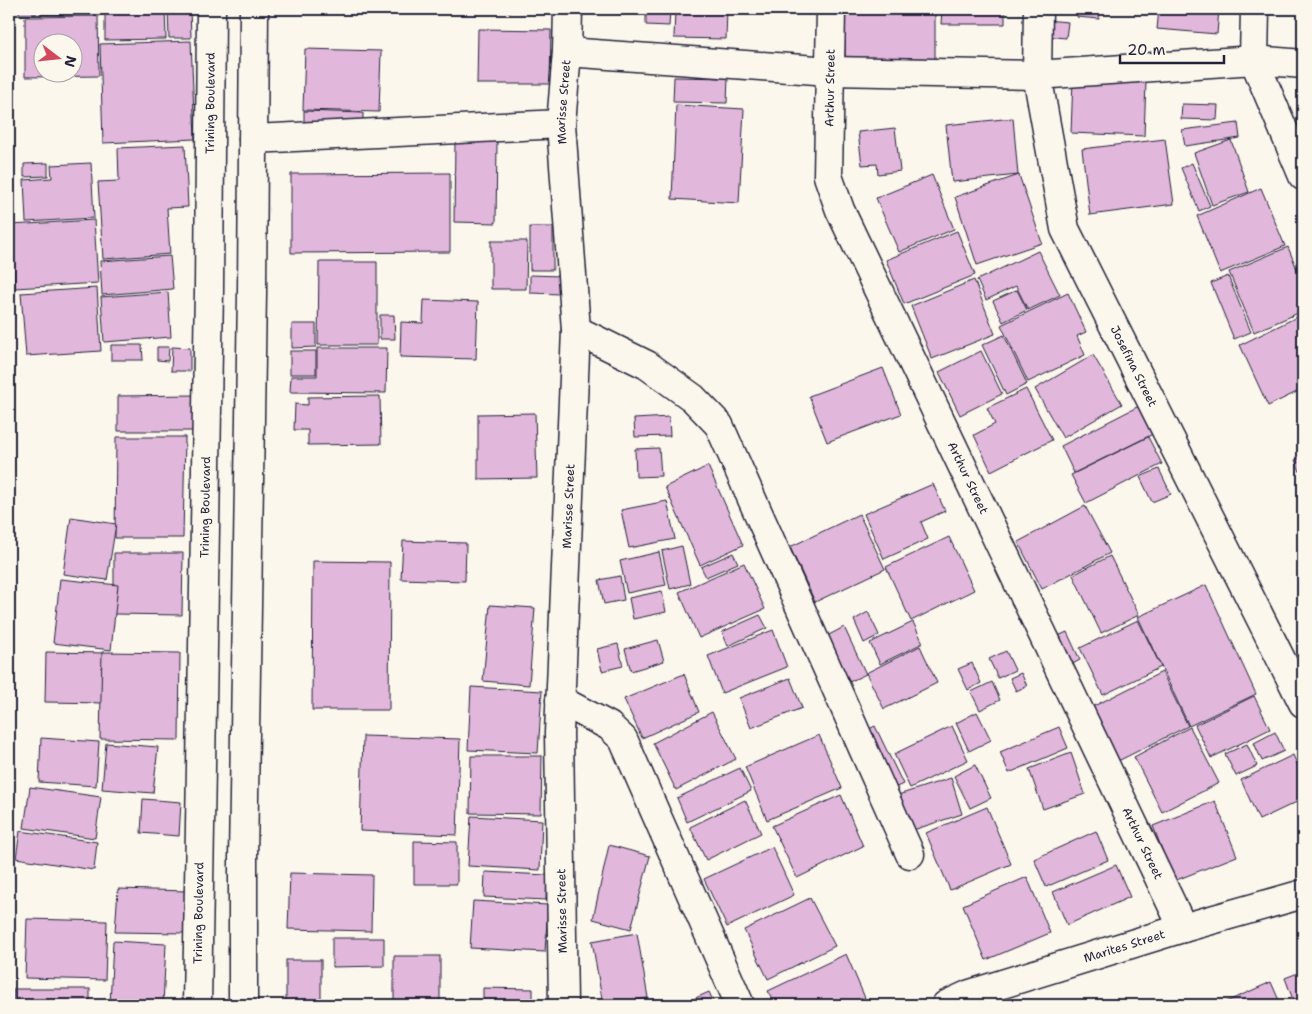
<svg xmlns="http://www.w3.org/2000/svg" width="1312" height="1014" viewBox="0 0 1312 1014" font-family="'Shantell Sans',sans-serif">
<style>
.building{fill:#e2b7dc;stroke:#22223b;fill-rule:evenodd}
.lines{fill:none;stroke-linecap:round;stroke-linejoin:round}
.minor-casing{stroke:#22223b;stroke-width:31}
.minor{stroke:#fbf7ec;stroke-width:28}
.labels{text-anchor:middle;stroke-width:4;stroke-linejoin:round;paint-order:stroke}
.street-label{font-size:12px;fill:#22223b;stroke:#fbf7ec}
</style>
<rect width="100%" height="100%" fill="#fbf7ec"/>
<filter id="ink" filterUnits="userSpaceOnUse"><feTurbulence type="fractalNoise" baseFrequency=".02" numOctaves="2"/><feDisplacementMap in="SourceGraphic" scale="10" xChannelSelector="R" yChannelSelector="G"/><feConvolveMatrix kernelMatrix="1 2 1 2 8 2 1 2 1" color-interpolation-filters="sRGB"/></filter>
<g filter="url(#ink)">
<g class="building">
<path d="M19,9H37L36,14H19Z"/>
<path d="M40,9H98L97,14H40Z"/>
<path d="M105,9H165L166,39L105,40Z"/>
<path d="M168,9H190L191,38H169Z"/>
<path d="M483,9H535V12L483,11Z"/>
<path d="M646,9H670L669,26L646,25Z"/>
<path d="M675,9H727L726,39L674,38Z"/>
<path d="M845,9H935V59L845,60Z"/>
<path d="M942,9H1005V24H941Z"/>
<path d="M1077,9H1100L1099,19L1077,17Z"/>
<path d="M1159,9H1219L1217,34L1157,29Z"/>
<path d="M98,16L99,76L25,77V17ZM42,42H72V72H42Z"/>
<path d="M1045,20L1068,22L1066,38L1044,36Z"/>
<path d="M478,29L551,30L550,84H477Z"/>
<path d="M191,41L195,139L103,143L100,44Z"/>
<path d="M305,49L381,51L379,112L303,110Z"/>
<path d="M674,77L728,78L727,103L673,102Z"/>
<path d="M1073,79L1146,81L1144,136L1071,133Z"/>
<path d="M1182,104L1218,105L1217,120L1181,119Z"/>
<path d="M676,105L744,109L739,203L672,199Z"/>
<path d="M304,111L363,113V133L304,131Z"/>
<path d="M1013,118L1018,175L952,182L946,125Z"/>
<path d="M1238,123L1240,138L1185,146L1182,130Z"/>
<path d="M895,128L900,171L878,174L877,164L862,165L858,132Z"/>
<path d="M1165,139L1174,204L1090,215L1082,149Z"/>
<path d="M1231,140L1249,192L1212,205L1194,153Z"/>
<path d="M455,141H497L496,223L454,222Z"/>
<path d="M185,145L188,207L167,208L170,254L103,259L98,182L119,181L118,148Z"/>
<path d="M48,163V176L24,177V164Z"/>
<path d="M91,163L94,218L26,222L24,180L52,178L51,165Z"/>
<path d="M1192,163L1210,206L1199,211L1181,168Z"/>
<path d="M450,173V252L291,253V174Z"/>
<path d="M932,175L954,229L899,252L876,198Z"/>
<path d="M1019,175L1042,243L977,265L955,197Z"/>
<path d="M1261,188L1285,246L1220,273L1197,216Z"/>
<path d="M94,220L98,283L15,288L11,225Z"/>
<rect x="530" y="227" width="23" height="43"/>
<path d="M957,231L975,275L904,304L886,260Z"/>
<path d="M491,241H527L526,289H491Z"/>
<path d="M1288,247L1303,284V311L1254,332L1229,272Z"/>
<path d="M1038,251L1060,295L1028,310L1016,286L986,300L977,280Z"/>
<path d="M170,256L173,289L102,295L100,261Z"/>
<path d="M319,262H377V345H318Z"/>
<path d="M530,275L561,276V294L530,293Z"/>
<path d="M1228,276L1251,332L1234,339L1211,283Z"/>
<path d="M974,280L995,334L932,359L911,306Z"/>
<path d="M97,288L101,351L26,356L21,293Z"/>
<path d="M1017,290L1027,310L1003,322L993,301Z"/>
<path d="M168,292L171,337L104,342L101,297Z"/>
<path d="M1068,293L1086,332L1077,336L1085,355L1028,382L1001,325Z"/>
<path d="M424,300L478,302L476,359L400,357L401,322L423,323Z"/>
<path d="M1303,314V389L1268,406L1240,345Z"/>
<path d="M380,315H394L395,339H380Z"/>
<path d="M292,324H316V347L292,348Z"/>
<path d="M1004,335L1027,384L1006,395L982,345Z"/>
<path d="M111,345H142L143,360H111Z"/>
<path d="M157,347H169L168,361L157,360Z"/>
<path d="M172,347L190,348V371H171Z"/>
<path d="M317,348H387L386,393L290,392L291,376H317Z"/>
<rect x="290" y="351" width="26" height="23"/>
<path d="M981,351L1002,394L960,415L939,372Z"/>
<path d="M1093,355L1122,404L1063,438L1035,389Z"/>
<path d="M883,368L901,414L827,442L809,396Z"/>
<path d="M1026,389L1052,440L991,471L974,435L995,424L987,408Z"/>
<path d="M195,395L194,431H118V396Z"/>
<path d="M380,396L381,444L308,445V430H294L295,404L308,405V397Z"/>
<path d="M1139,406L1153,434L1074,473L1061,446Z"/>
<path d="M535,413L537,478L478,479V414Z"/>
<path d="M669,417L670,436L635,437L634,419Z"/>
<path d="M116,437H185L183,538H115Z"/>
<path d="M1148,437L1162,464L1086,503L1071,475Z"/>
<path d="M659,448L661,476L636,477L635,449Z"/>
<path d="M1303,456V478L1295,460Z"/>
<path d="M708,466L743,545L700,565L665,487Z"/>
<path d="M1159,469L1171,494L1152,502L1140,477Z"/>
<path d="M933,484L945,511L921,522L928,539L884,559L864,514Z"/>
<path d="M667,501L675,539L629,548L621,510Z"/>
<path d="M1085,506L1110,553L1042,589L1018,542Z"/>
<path d="M859,514L885,569L815,602L790,547Z"/>
<path d="M71,517L116,524L107,580L63,574Z"/>
<path d="M949,537L974,590L911,621L886,567Z"/>
<path d="M403,541L466,543L465,581L401,579Z"/>
<path d="M682,546L690,584L670,589L662,551Z"/>
<path d="M659,552L666,585L627,593L620,561Z"/>
<path d="M114,553H183L182,615L114,614Z"/>
<path d="M733,553L738,563L706,577L701,567Z"/>
<path d="M1110,556L1139,615L1101,633L1073,575Z"/>
<path d="M313,561L390,562L389,710H312Z"/>
<path d="M744,563L765,609L699,638L679,592Z"/>
<path d="M620,576L624,600L604,604L599,580Z"/>
<path d="M60,579L118,585L111,650L53,643Z"/>
<path d="M1206,585L1256,694L1189,726L1138,617Z"/>
<path d="M662,591L666,612L633,619L629,598Z"/>
<path d="M490,605L535,608L529,685L483,681Z"/>
<path d="M868,612L879,635L864,643L854,620Z"/>
<path d="M760,615L767,628L728,646L722,632Z"/>
<path d="M1138,620L1161,667L1103,695L1080,648Z"/>
<path d="M913,622L923,643L880,664L870,643Z"/>
<path d="M844,627L866,674L849,682L827,636Z"/>
<path d="M773,630L787,667L722,693L708,656Z"/>
<path d="M1067,632L1080,660L1063,669L1049,640Z"/>
<path d="M658,640L664,661L631,671L625,649Z"/>
<path d="M618,644L623,666L602,671L597,649Z"/>
<path d="M920,646L937,683L884,709L866,673Z"/>
<path d="M1006,651L1015,670L998,678L989,659Z"/>
<path d="M46,652L107,653L106,703L45,702Z"/>
<path d="M102,652L180,653L179,740L100,739Z"/>
<path d="M972,663L981,683L968,690L958,669Z"/>
<path d="M1162,672L1188,726L1114,763L1088,709Z"/>
<path d="M1021,673L1027,686L1016,691L1010,678Z"/>
<path d="M684,674L699,712L642,738L624,699Z"/>
<path d="M790,678L802,708L751,728L739,698Z"/>
<path d="M992,682L1000,700L980,710L971,692Z"/>
<path d="M471,687L542,691L538,753L468,750Z"/>
<path d="M1254,696L1270,729L1211,758L1195,725Z"/>
<path d="M712,712L736,759L676,790L653,743Z"/>
<path d="M977,712L991,740L969,751L956,723Z"/>
<path d="M875,726L903,784L888,791L861,733Z"/>
<path d="M952,726L968,760L910,788L894,754Z"/>
<path d="M1059,727L1068,748L1009,773L1000,752Z"/>
<path d="M1190,727L1219,783L1162,812L1134,757Z"/>
<path d="M1275,732L1284,751L1262,761L1254,743Z"/>
<path d="M819,735L842,788L767,820L745,767Z"/>
<path d="M363,736L460,739L457,835L360,831Z"/>
<path d="M41,738L99,742L96,786L39,782Z"/>
<path d="M106,743L158,747L153,793L102,789Z"/>
<path d="M1247,744L1257,766L1236,776L1225,754Z"/>
<path d="M1071,753L1085,794L1043,809L1029,769Z"/>
<path d="M1293,755L1303,777V799L1259,820L1241,780Z"/>
<path d="M471,756H542L541,814L470,813Z"/>
<path d="M975,765L991,798L970,808L954,776Z"/>
<path d="M740,768L751,791L687,822L677,798Z"/>
<path d="M951,778L962,814L910,831L898,795Z"/>
<path d="M30,787L101,797L95,838L24,828Z"/>
<path d="M841,795L863,846L797,878L772,826Z"/>
<path d="M143,799L181,802L179,836L141,833Z"/>
<path d="M745,800L761,833L706,860L690,827Z"/>
<path d="M1215,801L1237,856L1174,881L1153,826Z"/>
<path d="M987,807L1011,864L950,890L926,833Z"/>
<path d="M471,816L542,820L540,870L468,866Z"/>
<path d="M20,831L97,842L94,870L16,858Z"/>
<path d="M1096,831L1108,860L1046,887L1034,859Z"/>
<path d="M414,841L457,842V884H414Z"/>
<path d="M609,845L650,856L631,929L593,919Z"/>
<path d="M772,847L794,895L727,927L704,879Z"/>
<path d="M1116,865L1130,897L1067,925L1053,892Z"/>
<path d="M485,872L547,875L546,900L484,897Z"/>
<path d="M290,873L372,875L371,931L288,929Z"/>
<path d="M1027,877L1050,933L986,960L963,905Z"/>
<path d="M118,889L187,891L186,933L115,932Z"/>
<path d="M810,898L835,946L768,979L744,930Z"/>
<path d="M473,901L548,905L545,952L470,948Z"/>
<path d="M27,919L107,921L105,980L25,978Z"/>
<path d="M637,933L648,998L603,1005L592,941Z"/>
<path d="M332,938H384V966L332,967Z"/>
<path d="M113,941L166,944L163,1005H110Z"/>
<path d="M846,954L865,998L849,1005H775L768,991Z"/>
<rect x="394" y="956" width="46" height="49"/>
<rect x="286" y="960" width="35" height="45"/>
<path d="M1303,971V1005H1295L1285,978Z"/>
<path d="M1271,982L1281,1005H1219Z"/>
<path d="M483,988L533,989V1005H483Z"/>
<rect x="13" y="989" width="77" height="16"/>
<path d="M709,992L715,1005H680Z"/>
</g>
<g class="lines">
<g class="minor-casing">
<g id="minor">
<path id="s1" d="M831,9L828,176L840,210L1183,928"/>
<path id="s2" d="M1038,9L1037,75L1065,229L1303,703"/>
<path d="M1255,9L1254,60L1303,176"/>
<path d="M567,52L830,71L1037,75L1254,60L1303,64"/>
<path d="M253,139L561,124"/>
<path d="M576,330L647,365L693,398L719,425L910,854"/>
<path d="M560,700L609,726L623,739L740,1005"/>
<path id="s3" d="M197,1005L209,289L211,9"/>
<path d="M243,1005V859L252,293L254,9"/>
<path id="s4" d="M563,1005L559,733L576,330L561,124L567,52L568,9"/>
<path id="s5" d="M946,1005L970,994L1183,928L1303,894"/>
</g>
</g>
<use href="#minor" class="minor"/>
</g>
</g>
<g class="labels">
<g class="street-label">
<text transform="translate(830 88) rotate(-89)" y="4">Arthur Street</text>
<text dy="4" stroke="none"><textPath href="#s3" startOffset="902">Trining Boulevard</textPath></text>
<text dy="4" stroke="none"><textPath href="#s4" startOffset="904">Marisse Street</textPath></text>
<text dy="4" stroke="none"><textPath href="#s2" startOffset="376">Josefina Street</textPath></text>
<text dy="4" stroke="none"><textPath href="#s1" startOffset="500">Arthur Street</textPath></text>
<text dy="4" stroke="none"><textPath href="#s3" startOffset="498">Trining Boulevard</textPath></text>
<text dy="4" stroke="none"><textPath href="#s4" startOffset="499">Marisse Street</textPath></text>
<text dy="4" stroke="none"><textPath href="#s1" startOffset="905">Arthur Street</textPath></text>
<text transform="translate(562 911) rotate(-91)" y="4">Marisse Street</text>
<text dy="4" stroke="none"><textPath href="#s3" startOffset="92">Trining Boulevard</textPath></text>
<text dy="4" stroke="none"><textPath href="#s5" startOffset="188">Marites Street</textPath></text>
</g>
</g>
<rect width="1312" height="1014" fill="none" stroke="#fbf7ec" stroke-width="30"/>
<rect x="15" y="15" width="1282" height="984" fill="none" stroke="#22223b" stroke-width="2" filter="url(#ink)"/>
<g transform="translate(58 58) rotate(106)"><circle r="24" fill="#fbf7ec" stroke="#a4a2a5"/>
<path d="M0-4L9 19L0 12L-9 19Z" fill="#d1495b"/>
<text y="-8" font-size="14" font-weight="bold" text-anchor="middle" fill="#22223b">N</text>
</g>
<path d="M1120 55v8h104v-8" fill="none" stroke="#22223b" stroke-width="2.5"/>
<text x="1127" y="55" font-size="15" fill="#22223b" stroke="#fbf7ec" stroke-width="4" paint-order="stroke">20 m</text>
</svg>
